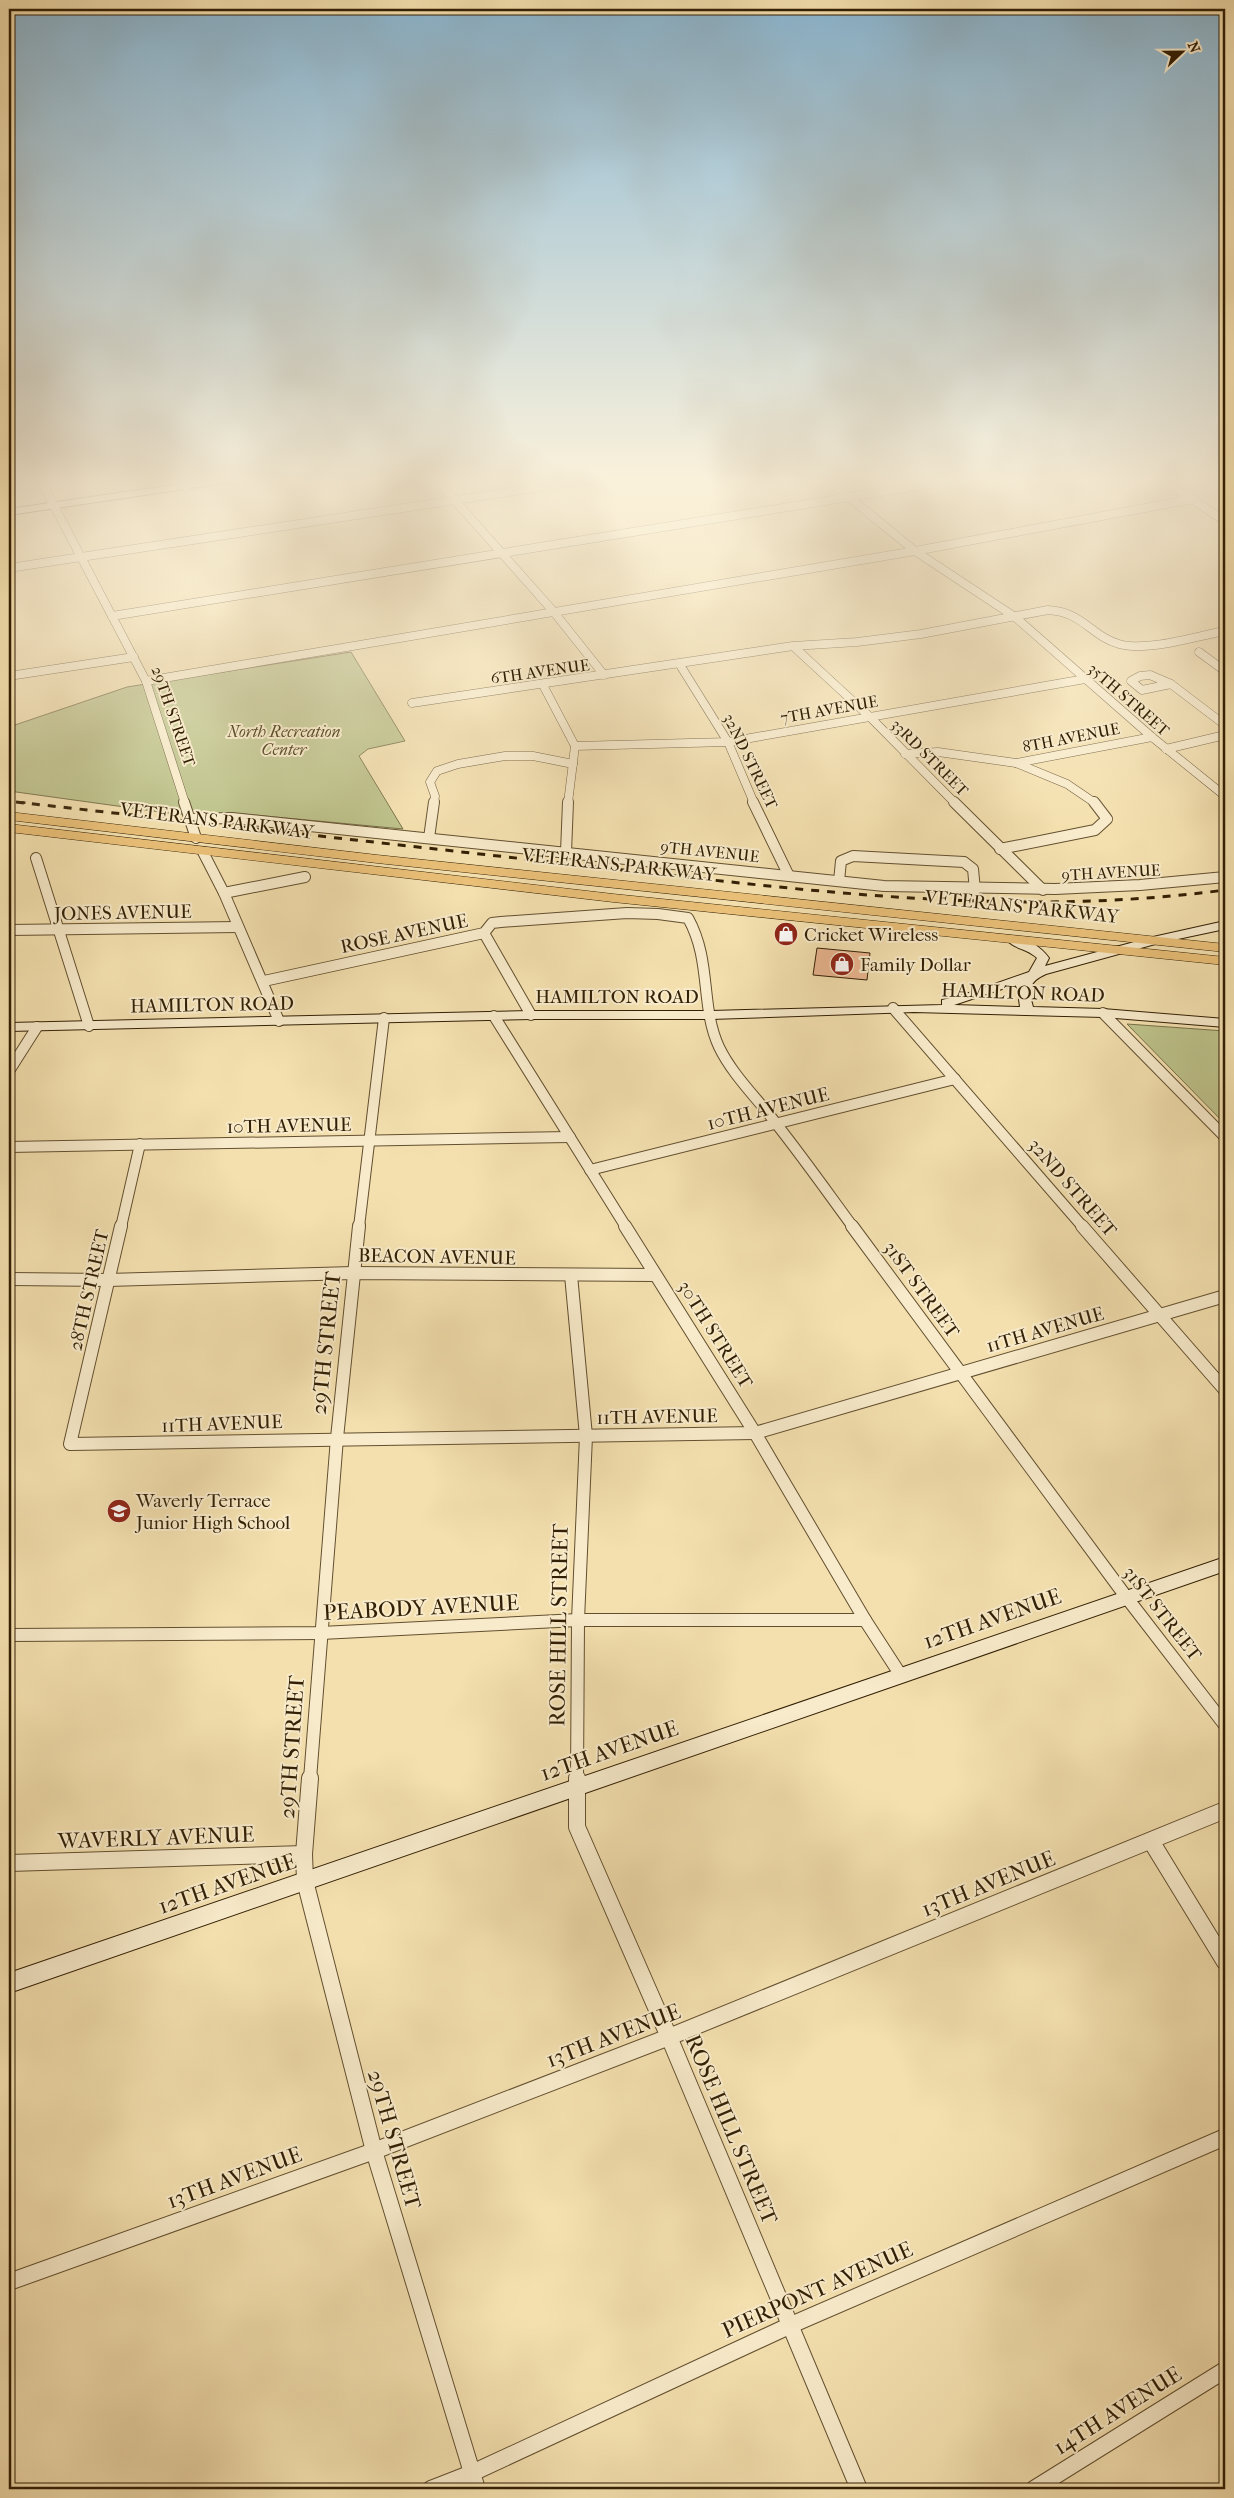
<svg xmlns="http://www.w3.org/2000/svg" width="1234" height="2498" viewBox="0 0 1234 2498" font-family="'IM FELL French Canon',serif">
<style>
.green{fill:#bdc28a;stroke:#787047}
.building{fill:#ebb690;stroke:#321f04}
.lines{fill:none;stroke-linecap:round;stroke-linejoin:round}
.street-far3-casing{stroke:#624f2f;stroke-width:9}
.street-far2-casing{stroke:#624f2f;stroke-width:12}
.street-far1-casing{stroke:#624f2f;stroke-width:14}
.street-casing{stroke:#624f2f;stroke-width:18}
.secondary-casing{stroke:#321f04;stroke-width:2}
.primary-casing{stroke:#321f04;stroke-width:1}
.street-far3{stroke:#f8ebcb;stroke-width:8}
.street-far2{stroke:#f8ebcb;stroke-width:10}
.street-far1{stroke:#f8ebcb;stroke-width:12}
.street{stroke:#f8ebcb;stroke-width:16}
.secondary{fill:#f8ebcb;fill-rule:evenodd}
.primary{fill:#eac078;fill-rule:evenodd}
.rail-far1{stroke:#321f04;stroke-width:2.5;stroke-dasharray:5.5 5.5;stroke-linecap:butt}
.rail{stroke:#321f04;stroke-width:3;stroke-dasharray:8 8;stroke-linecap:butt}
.labels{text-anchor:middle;stroke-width:4;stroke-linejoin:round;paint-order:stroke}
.far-street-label{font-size:16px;fill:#321f04;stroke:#f8ebcb}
.far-park-label{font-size:16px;font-style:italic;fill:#5c502c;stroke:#f8ebcb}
.street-label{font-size:19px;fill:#321f04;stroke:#f8ebcb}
.poi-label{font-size:19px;fill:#321f04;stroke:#f8ebcb;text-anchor:start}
.near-street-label{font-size:22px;fill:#321f04;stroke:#f8ebcb}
</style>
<rect width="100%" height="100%" fill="#f4e0af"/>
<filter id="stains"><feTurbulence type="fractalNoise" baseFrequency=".004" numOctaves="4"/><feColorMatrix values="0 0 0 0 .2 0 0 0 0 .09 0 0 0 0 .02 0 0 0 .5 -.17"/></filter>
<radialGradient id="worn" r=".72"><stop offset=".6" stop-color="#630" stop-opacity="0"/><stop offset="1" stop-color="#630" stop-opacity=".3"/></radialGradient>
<g class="green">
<path d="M351,652L405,741L368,749L359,756L403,829L243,814H175L9,791V727L127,687Z"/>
<path d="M1127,1024L1225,1031V1124Z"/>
</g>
<path class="building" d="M817,948L870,953L867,980L813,975Z"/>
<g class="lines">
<g class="street-far3-casing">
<g id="street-far3">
<path d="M39,477L146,681L185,803"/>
<path d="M180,477L186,486"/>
<path d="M434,477L553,611L604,675"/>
<path d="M824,477L915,551L1015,617L1152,737L1225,796"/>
<path d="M1158,477L1225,521"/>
<path d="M9,568L607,477"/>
<path d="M112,616L974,477"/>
<path d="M793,646L870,717L955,803"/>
<path d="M1199,652L1225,671"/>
<path d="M680,665L728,742L754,803"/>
<path d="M1150,675L1171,684L1142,690L1131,681L1140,676Z"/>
<path d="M9,676L134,657"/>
<path d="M146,681L915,551L1193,499"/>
<path d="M1171,684L1225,725"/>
<path d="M543,685L575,746L568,803"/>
<path d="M412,703L793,646L857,642L921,634L1048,610C1083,612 1091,636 1119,644C1148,652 1196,636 1225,631"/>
<path d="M575,746L728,742L1085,679"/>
<path d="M1166,749L1225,735"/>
<path d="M905,754L938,752L1016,763L1152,737"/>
<path d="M1016,763L1067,784L1095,803"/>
<path d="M434,803L435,796L430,782L437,771L458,764L505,756H533L573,764"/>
</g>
</g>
<g class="street-far2-casing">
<g id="street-far2">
<path d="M184,802L196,838"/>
<path d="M753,802L788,874"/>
<path d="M954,802L1043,890"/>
<path d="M191,819L232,818L884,886L1055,889L1140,885L1225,877"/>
<path d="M429,838L434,802"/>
<path d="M1000,849L1095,830L1107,819L1094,802"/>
<path d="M203,852L224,893L279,1021"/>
<path d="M566,852L568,802"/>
<path d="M36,858L89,1026"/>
<path d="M839,881L841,861L853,856L964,862L973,869L975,890"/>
<path d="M224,893L305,877"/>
<path d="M9,930L238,927"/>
<path d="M484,933L531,1015"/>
<path d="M264,981L484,933L492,923L501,922L627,913L658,914L688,918C712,961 700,1006 719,1047C733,1076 759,1100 778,1126C804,1159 828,1193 853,1227"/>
<path d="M893,1008L1083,1227"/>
<path d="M1103,1013L1225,1137"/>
<path d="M494,1016L626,1227"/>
<path d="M9,1071L37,1027"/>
<path d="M9,1147L570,1137"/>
<path d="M590,1170L955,1079"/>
<path d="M121,1227L140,1144"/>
<path d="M359,1227L384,1018"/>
</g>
</g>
<g class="street-far1-casing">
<g id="street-far1">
<path d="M121,1226L70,1444L755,1433L1225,1296"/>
<path d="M625,1226L755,1433L865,1620L900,1674"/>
<path d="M852,1226L1127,1598L1225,1725"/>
<path d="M1082,1226L1225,1390"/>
<path d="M571,1275L586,1436L578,1620L577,1779"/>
<path d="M9,1279L108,1280L353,1273L655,1275"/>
<path d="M9,1635L321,1633L578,1620H865"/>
<path d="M310,1779L337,1438L359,1226"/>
</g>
</g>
<g class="street-casing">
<g id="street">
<path d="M310,1778L304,1854L305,1881L374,2151L477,2489"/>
<path d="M577,1778V1827L669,2037L859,2489"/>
<path d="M1151,1841L1225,1962"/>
<path d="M9,1863L304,1854"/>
<path d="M9,2282L374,2151L669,2037L1225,1810"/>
<path d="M431,2489L472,2473L791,2325L1225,2137"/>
<path d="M1034,2489L1225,2370"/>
</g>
</g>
<g class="secondary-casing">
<g id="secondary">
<path d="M227,477H250L246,480L9,515V509Z"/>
<path d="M1225,921V929L1159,943L1046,974C1028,982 1028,990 1033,1007L1103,1009L1225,1019V1027L1103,1017L914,1012L711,1019H531L9,1031V1023L531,1011H711L942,1005V1000L966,994L1029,972L1037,958C1028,949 1015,949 1008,941L1010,938C1024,935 1041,947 1049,958L1045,966L1153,937ZM1017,984L1020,1007L954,1005Z"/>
<path d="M1225,1557V1571L9,1993V1973Z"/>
</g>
</g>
<g class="primary-casing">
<g id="primary">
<path d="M9,812L377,855L1225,944V952L377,863L9,820Z"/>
<path d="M9,824L613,894L1225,957V965L613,902L9,832Z"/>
</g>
</g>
<use href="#street-far3" class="street-far3"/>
<use href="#street-far2" class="street-far2"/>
<use href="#street-far1" class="street-far1"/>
<use href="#street" class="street"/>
<use href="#secondary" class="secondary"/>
<use href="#primary" class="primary"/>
<path class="rail-far1" d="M9,801L27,803"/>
<path class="rail" d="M16,802C212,824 409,846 605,868C812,891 1016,918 1225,890"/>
</g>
<linearGradient id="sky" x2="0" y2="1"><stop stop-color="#8ab7d3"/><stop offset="0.58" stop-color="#faf1db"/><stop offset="1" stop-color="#faf1db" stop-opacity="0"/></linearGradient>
<rect width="1234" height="827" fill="url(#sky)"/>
<defs>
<g id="shop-disc" transform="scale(1.25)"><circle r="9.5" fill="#8f2418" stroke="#f8ebcb"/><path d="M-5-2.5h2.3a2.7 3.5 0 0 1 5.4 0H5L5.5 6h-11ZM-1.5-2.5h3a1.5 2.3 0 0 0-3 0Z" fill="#fff"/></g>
<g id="school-disc" transform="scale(1.25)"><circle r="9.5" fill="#8f2418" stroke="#f8ebcb"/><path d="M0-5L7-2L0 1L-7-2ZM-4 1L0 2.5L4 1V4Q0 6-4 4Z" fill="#fff"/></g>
</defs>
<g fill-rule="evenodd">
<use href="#shop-disc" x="786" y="934"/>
<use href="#shop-disc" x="842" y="964"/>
<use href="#school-disc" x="119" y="1511"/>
</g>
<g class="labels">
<g class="far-street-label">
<text transform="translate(540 671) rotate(-8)" y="6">6TH AVENUE</text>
<text transform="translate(1129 699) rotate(41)" y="6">35TH STREET</text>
<text transform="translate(829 709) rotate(-10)" y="6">7TH AVENUE</text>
<text transform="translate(174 716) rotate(71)" y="6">29TH STREET</text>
<text transform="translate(1071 737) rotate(-11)" y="6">8TH AVENUE</text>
<text transform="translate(930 757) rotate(45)" y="6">33RD STREET</text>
<text transform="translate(751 761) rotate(64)" y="6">32ND STREET</text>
<text transform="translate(710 851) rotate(6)" y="6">9TH AVENUE</text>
<text transform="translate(1111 872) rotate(-3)" y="6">9TH AVENUE</text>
</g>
<g class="far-park-label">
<text x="284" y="737">North Recreation<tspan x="284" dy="18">Center</tspan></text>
</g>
<g class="street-label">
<text transform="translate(217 820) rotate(7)" y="7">VETERANS PARKWAY</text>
<text transform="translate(619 864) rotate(6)" y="7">VETERANS PARKWAY</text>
<text transform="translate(1022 906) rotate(6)" y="7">VETERANS PARKWAY</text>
<text transform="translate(123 912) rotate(-1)" y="7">JONES AVENUE</text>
<text transform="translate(404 933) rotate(-12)" y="7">ROSE AVENUE</text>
<text transform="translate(1023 992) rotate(2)" y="7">HAMILTON ROAD</text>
<text x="617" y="1003">HAMILTON ROAD</text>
<text transform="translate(212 1004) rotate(-1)" y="7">HAMILTON ROAD</text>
<text transform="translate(768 1108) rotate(-14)" y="7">10TH AVENUE</text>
<text transform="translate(289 1125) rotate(-1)" y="7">10TH AVENUE</text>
<text transform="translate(1073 1187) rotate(49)" y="7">32ND STREET</text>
<text transform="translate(437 1256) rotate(1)" y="7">BEACON AVENUE</text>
<text transform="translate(922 1289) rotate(54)" y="7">31ST STREET</text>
<text transform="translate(88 1290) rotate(-77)" y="7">28TH STREET</text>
<text transform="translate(1045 1329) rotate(-16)" y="7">11TH AVENUE</text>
<text transform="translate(716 1334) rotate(58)" y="7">30TH STREET</text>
<text transform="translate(657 1416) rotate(-1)" y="7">11TH AVENUE</text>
<text transform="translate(222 1423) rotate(-2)" y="7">11TH AVENUE</text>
<text transform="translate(1163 1613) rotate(52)" y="7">31ST STREET</text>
</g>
<g class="poi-label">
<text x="804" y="941">Cricket Wireless</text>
<text x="860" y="971">Family Dollar</text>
<text x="136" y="1507">Waverly Terrace<tspan x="136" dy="22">Junior High School</tspan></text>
</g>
<g class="near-street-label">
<text transform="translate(325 1343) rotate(-84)" y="8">29TH STREET</text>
<text transform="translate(421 1607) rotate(-3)" y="8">PEABODY AVENUE</text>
<text transform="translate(992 1618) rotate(-19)" y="8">12TH AVENUE</text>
<text transform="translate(558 1625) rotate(-89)" y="8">ROSE HILL STREET</text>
<text transform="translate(291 1747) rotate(-86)" y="8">29TH STREET</text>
<text transform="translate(609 1750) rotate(-19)" y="8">12TH AVENUE</text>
<text transform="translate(156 1837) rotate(-2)" y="8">WAVERLY AVENUE</text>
<text transform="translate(227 1883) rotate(-19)" y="8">12TH AVENUE</text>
<text transform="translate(988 1883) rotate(-22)" y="8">13TH AVENUE</text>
<text transform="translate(613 2035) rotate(-21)" y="8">13TH AVENUE</text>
<text transform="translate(732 2129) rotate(67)" y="8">ROSE HILL STREET</text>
<text transform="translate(395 2139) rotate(74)" y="8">29TH STREET</text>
<text transform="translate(234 2177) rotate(-20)" y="8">13TH AVENUE</text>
<text transform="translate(817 2289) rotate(-24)" y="8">PIERPONT AVENUE</text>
<text transform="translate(1117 2410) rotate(-32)" y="8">14TH AVENUE</text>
</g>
</g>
<rect width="1234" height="2498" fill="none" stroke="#f4e0af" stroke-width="30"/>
<rect x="10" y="10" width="1214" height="2478" fill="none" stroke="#321f04" stroke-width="2.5"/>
<rect x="15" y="15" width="1204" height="2468" fill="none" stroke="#321f04"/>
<g transform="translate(1182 52) rotate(68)" stroke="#f8ebcb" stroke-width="4" paint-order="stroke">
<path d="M0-4L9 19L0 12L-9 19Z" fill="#321f04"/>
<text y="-8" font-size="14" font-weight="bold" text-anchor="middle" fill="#321f04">N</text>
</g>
<rect width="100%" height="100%" filter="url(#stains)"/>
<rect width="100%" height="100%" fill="url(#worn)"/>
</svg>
